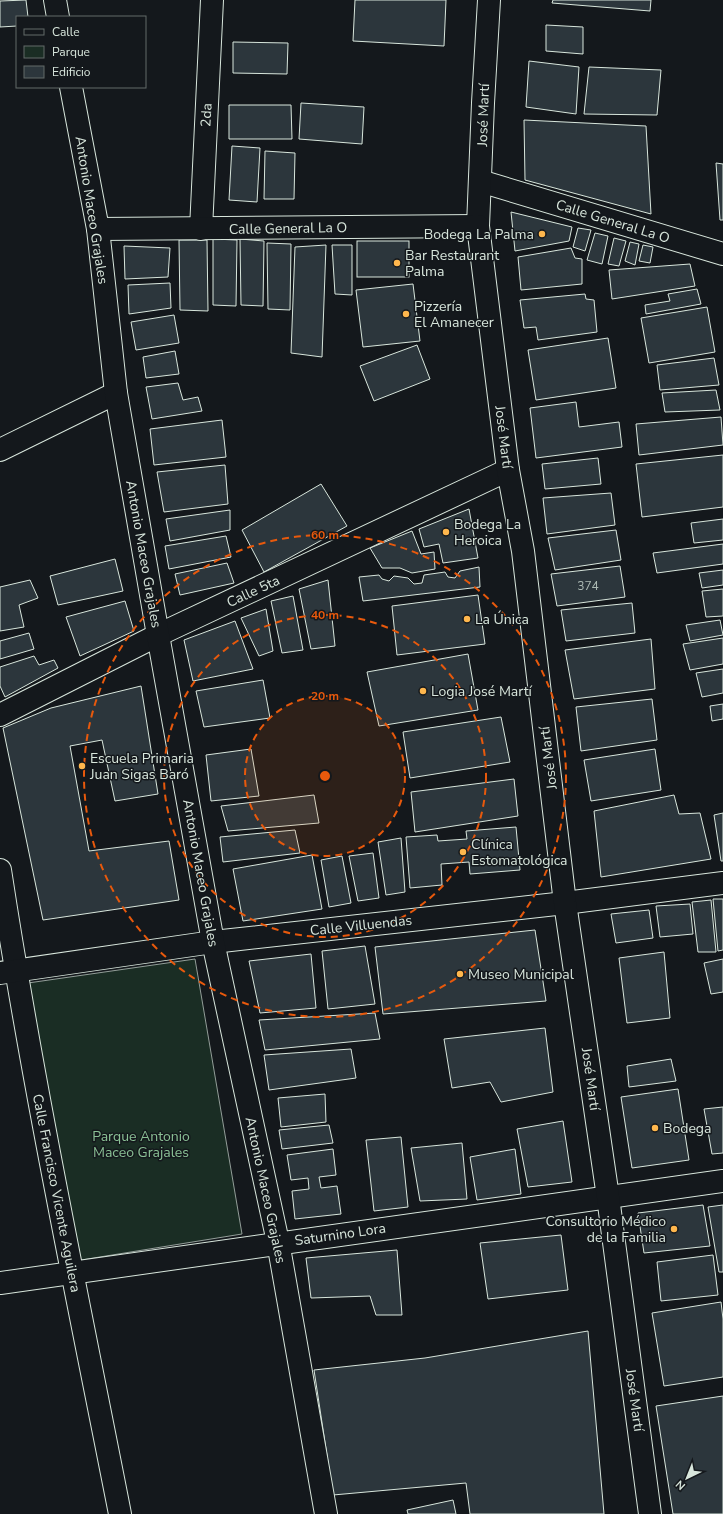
<svg xmlns="http://www.w3.org/2000/svg" width="723" height="1514" viewBox="0 0 723 1514" font-family="'Nunito Sans',sans-serif">
<style>
.green{fill:#1a2d24;stroke:#939e99}
.building{fill:#2c363c;stroke:#d8e6dc}
.lines{fill:none;stroke-linecap:round;stroke-linejoin:round}
.minor-casing{stroke:#d8e6dc;stroke-width:24}
.tertiary-casing{stroke:#d8e6dc;stroke-width:24}
.primary-casing{stroke:#d8e6dc;stroke-width:24}
.minor{stroke:#14181c;stroke-width:22}
.tertiary{stroke:#14181c;stroke-width:22}
.primary{stroke:#14181c;stroke-width:22}
.ring{fill:none;stroke:#e8590c;stroke-width:2;stroke-dasharray:7 5}
.poi-dot{fill:#ffb74d;stroke:#14181c;stroke-width:1.5}
.labels{text-anchor:middle;stroke-width:3;stroke-linejoin:round;paint-order:stroke}
.number-label{font-size:12px;fill:#adbab4}
.street-label{font-size:14px;fill:#d8e6dc;stroke:#14181c}
.poi-label{font-size:14px;fill:#d8e6dc;stroke:#14181c;text-anchor:start}
.park-label{font-size:14px;fill:#8ac095;stroke:#14181c}
.centre{fill:#e8590c;stroke:#14181c;stroke-width:2}
.ring-label{font-size:12px;text-anchor:middle;font-weight:bold;fill:#e8590c;stroke:#14181c;stroke-width:3;stroke-linejoin:round;paint-order:stroke}
</style>
<rect width="100%" height="100%" fill="#14181c"/>
<path class="green" d="M195,959L242,1234L75,1261L28,983Z"/>
<g class="building">
<path d="M26,0L28,17H17V26L0,27V1Z"/>
<path d="M355,0H446L444,46L353,41Z"/>
<path d="M553,0H651L650,11L552,3Z"/>
<path d="M546,25L583,27V54L546,51Z"/>
<path d="M233,42L288,43L287,74L233,73Z"/>
<path d="M529,61L579,67L576,114L526,107Z"/>
<path d="M589,67L661,70L657,115L584,114Z"/>
<path d="M301,103L364,107L362,144L299,139Z"/>
<path d="M229,105H291L292,139H229Z"/>
<path d="M524,120L646,126L651,214L525,180Z"/>
<path d="M232,146L260,148L257,202L229,200Z"/>
<path d="M265,151L295,153L294,199H264Z"/>
<path d="M716,163L723,164V220H720Z"/>
<path d="M511,212L572,227L569,241L515,251Z"/>
<path d="M578,228L591,230L585,251L573,247Z"/>
<path d="M595,233L608,236L602,264L587,260Z"/>
<path d="M614,238L626,241L619,266L608,264Z"/>
<path d="M213,239L237,240L236,306L213,305Z"/>
<path d="M240,239L264,241L263,306L241,305Z"/>
<path d="M179,240H207L208,311L180,310Z"/>
<rect x="357" y="241" width="52" height="36"/>
<path d="M630,242L639,244L635,265L625,261Z"/>
<path d="M267,243L291,244L290,310L268,309Z"/>
<path d="M326,245L322,357L291,353L295,247Z"/>
<path d="M332,245H352V295L335,294Z"/>
<path d="M643,245L653,247L650,263L639,261Z"/>
<path d="M124,246L170,248L168,277L125,279Z"/>
<path d="M571,248L575,258L582,259V284L521,290L518,257Z"/>
<path d="M690,264L695,286L612,299L609,270Z"/>
<path d="M170,283L171,308L129,314L128,285Z"/>
<path d="M413,284L420,341L363,347L356,290Z"/>
<path d="M697,289L701,304L646,314L645,305L670,301L668,294Z"/>
<path d="M585,294L586,299L594,300L597,332L538,340L536,327L524,328L520,300Z"/>
<path d="M707,307L715,352L649,363L641,318Z"/>
<path d="M174,315L179,343L136,350L131,322Z"/>
<path d="M608,338L616,388L536,400L528,350Z"/>
<path d="M417,345L430,379L374,401L360,366Z"/>
<path d="M175,351L179,374L146,378L143,357Z"/>
<path d="M714,358L719,385L660,390L657,365Z"/>
<path d="M178,383L183,400L198,397L202,411L152,419L146,387Z"/>
<path d="M716,390L720,410L665,412L662,393Z"/>
<path d="M576,402L579,427L619,422L622,447L536,458L530,408Z"/>
<path d="M721,417L723,445L639,455L636,424Z"/>
<path d="M222,420L226,457L154,465L150,429Z"/>
<path d="M723,455V507L642,517L636,464Z"/>
<path d="M598,458L601,484L545,489L542,464Z"/>
<path d="M225,465L228,504L164,512L157,472Z"/>
<path d="M321,484L347,526L264,572L242,530Z"/>
<path d="M611,493L615,525L547,534L543,498Z"/>
<path d="M469,509L478,558L443,563L439,544L424,547L419,529Z"/>
<path d="M230,510V530L170,541L166,519Z"/>
<path d="M723,519V540L694,543L691,523Z"/>
<path d="M616,530L621,560L555,570L548,538Z"/>
<path d="M412,531L421,554L434,552L435,569L412,573L400,568H382L370,548Z"/>
<path d="M226,536L231,557L169,569L165,546Z"/>
<path d="M723,544V564L657,573L653,553Z"/>
<path d="M115,559L123,591L58,605L50,576Z"/>
<path d="M227,563L234,583L180,595L175,574Z"/>
<path d="M620,566L625,597L557,606L551,574Z"/>
<path d="M479,567L480,587L363,601L359,577L379,575L382,579L389,581L394,576L408,578L414,584L422,583L424,575L445,572L448,577L455,578L460,571Z"/>
<path d="M723,570V585L702,588L699,573Z"/>
<path d="M30,580L38,598L19,605L24,627L0,631V587Z"/>
<path d="M328,580L335,646L311,649L299,589Z"/>
<path d="M723,589V616L706,617L702,591Z"/>
<path d="M478,595L485,644L397,655L392,606Z"/>
<path d="M293,596L303,650L282,653L271,601Z"/>
<path d="M125,601L134,631L80,656L66,617Z"/>
<path d="M632,603L635,633L566,641L561,610Z"/>
<path d="M266,609L273,651L259,656L241,618Z"/>
<path d="M720,620L723,635L690,641L686,625Z"/>
<path d="M235,621L253,669L193,681L184,640Z"/>
<path d="M29,633L34,649L0,659V641Z"/>
<path d="M723,638V664L690,670L683,644Z"/>
<path d="M651,639L655,689L574,699L565,650Z"/>
<path d="M468,654L478,710L379,726L367,672Z"/>
<path d="M34,656L39,665L54,660L58,668L5,697L0,686V667Z"/>
<path d="M723,669V693L702,697L696,673Z"/>
<path d="M263,680L270,718L204,727L196,691Z"/>
<path d="M141,686L158,794L115,801L102,740L70,746L89,851L169,841L179,900L43,920L3,728L51,708Z"/>
<path d="M652,699L657,740L581,751L576,707Z"/>
<path d="M723,704V719L712,721L710,706Z"/>
<path d="M501,717L510,762L410,778L403,732Z"/>
<path d="M251,749L259,796L211,801L206,755Z"/>
<path d="M655,749L661,790L591,801L584,760Z"/>
<path d="M514,779L518,816L415,832L411,792Z"/>
<path d="M314,795L319,823L228,831L221,806Z"/>
<path d="M674,795L679,814L700,813L711,859L601,877L594,811Z"/>
<path d="M723,813V861H721L714,815Z"/>
<path d="M516,827L520,870L470,874L469,862L441,864L442,885L410,888L406,837L437,835L438,841L467,839L466,831Z"/>
<path d="M295,830L300,853L223,862L220,837Z"/>
<path d="M401,838L405,892L386,895L378,842Z"/>
<path d="M373,853L379,898L358,901L349,856Z"/>
<path d="M312,855L322,909L243,921L233,869Z"/>
<path d="M342,856L351,903L329,907L321,860Z"/>
<path d="M713,899H723V950L718,951Z"/>
<path d="M711,900L716,952H698L692,902Z"/>
<path d="M690,904L693,934L660,937L656,906Z"/>
<path d="M649,910L653,938L616,943L611,914Z"/>
<path d="M535,930L546,1001L383,1014L375,947Z"/>
<path d="M365,946L375,1004L328,1009L322,951Z"/>
<path d="M664,952L670,1018L627,1023L619,958Z"/>
<path d="M311,954L316,1008L260,1013L249,961Z"/>
<path d="M723,959V992L711,994L704,963Z"/>
<path d="M375,1013L380,1039L265,1050L259,1020Z"/>
<path d="M545,1028L553,1092L501,1102L490,1082L452,1088L444,1039Z"/>
<path d="M351,1049L356,1078L269,1090L264,1055Z"/>
<path d="M671,1059L676,1081L629,1087L627,1066Z"/>
<path d="M678,1089L689,1160L632,1168L621,1097Z"/>
<path d="M325,1094L326,1122L281,1127L278,1098Z"/>
<path d="M723,1107V1153L712,1154L704,1109Z"/>
<path d="M563,1121L572,1182L528,1187L517,1129Z"/>
<path d="M329,1125L333,1143L282,1149L279,1130Z"/>
<path d="M401,1137L408,1207L374,1211L366,1140Z"/>
<path d="M462,1143L467,1199L420,1201L411,1148Z"/>
<path d="M333,1149L336,1175L319,1177L321,1188L337,1186L341,1214L295,1219L292,1191L309,1189L308,1178L291,1180L287,1155Z"/>
<path d="M515,1149L521,1194L477,1200L470,1157Z"/>
<path d="M703,1205L710,1246L644,1253L638,1213Z"/>
<path d="M723,1205V1272H719L708,1207Z"/>
<path d="M561,1235L568,1290L488,1299L480,1243Z"/>
<path d="M397,1250L402,1315H376L370,1296L311,1298L306,1258Z"/>
<path d="M713,1255L718,1295L661,1301L657,1262Z"/>
<path d="M721,1302L723,1319V1377L664,1386L652,1313Z"/>
<path d="M588,1331L604,1514H470L466,1483L333,1495L314,1370L425,1358Z"/>
<path d="M723,1396V1514H673L656,1406Z"/>
<path d="M453,1500L456,1514H408L407,1510Z"/>
</g>
<g class="lines">
<g class="minor-casing">
<g id="minor">
<path d="M480,181L723,254"/>
<path d="M201,229L212,0"/>
<path d="M0,450L116,393"/>
<path d="M0,715L158,635L508,470"/>
<path d="M0,870C33,1086 78,1300 120,1514"/>
<path d="M0,973L213,942L565,903L723,883"/>
</g>
</g>
<g class="tertiary-casing">
<g id="tertiary">
<path d="M98,229L116,393L158,635L213,942L278,1242L326,1514"/>
<path d="M0,1283L723,1181"/>
</g>
</g>
<g class="primary-casing">
<g id="primary">
<path d="M55,0L58,17"/>
<path d="M489,0L483,103L478,226L508,470L523,551L565,903L608,1197L650,1514"/>
<path d="M71,87L98,229L478,226"/>
</g>
</g>
<use href="#minor" class="minor"/>
<use href="#tertiary" class="tertiary"/>
<use href="#primary" class="primary"/>
</g>
<circle cx="325" cy="776" r="80" fill="#e8590c" fill-opacity=".12"/>
<g class="ring">
<circle cx="325" cy="776" r="80"/>
<circle cx="325" cy="776" r="161"/>
<circle cx="325" cy="776" r="241"/>
</g>
<g class="poi-dot">
<circle cx="542" cy="234" r="4"/>
<circle cx="397" cy="263" r="4"/>
<circle cx="406" cy="314" r="4"/>
<circle cx="446" cy="532" r="4"/>
<circle cx="467" cy="619" r="4"/>
<circle cx="423" cy="691" r="4"/>
<circle cx="82" cy="766" r="4"/>
<circle cx="463" cy="852" r="4"/>
<circle cx="460" cy="974" r="4"/>
<circle cx="655" cy="1128" r="4"/>
<circle cx="674" cy="1229" r="4"/>
</g>
<g class="labels">
<g class="number-label">
<text x="588" y="590">374</text>
</g>
<g class="street-label">
<text transform="translate(206 115) rotate(-87)" y="5">2da</text>
<text transform="translate(483 115) rotate(-88)" y="5">José Martí</text>
<text transform="translate(92 210) rotate(81)" y="5">Antonio Maceo Grajales</text>
<text transform="translate(613 221) rotate(17)" y="5">Calle General La O</text>
<text transform="translate(288 228) rotate(-1)" y="5">Calle General La O</text>
<text transform="translate(504 437) rotate(83)" y="5">José Martí</text>
<text transform="translate(144 554) rotate(80)" y="5">Antonio Maceo Grajales</text>
<text transform="translate(253 591) rotate(-25)" y="5">Calle 5ta</text>
<text transform="translate(548 758) rotate(-97)" y="5">José Martí</text>
<text transform="translate(201 873) rotate(80)" y="5">Antonio Maceo Grajales</text>
<text transform="translate(361 925) rotate(-6)" y="5">Calle Villuendas</text>
<text transform="translate(591 1079) rotate(82)" y="5">José Martí</text>
<text transform="translate(266 1190) rotate(78)" y="5">Antonio Maceo Grajales</text>
<text transform="translate(57 1193) rotate(79)" y="5">Calle Francisco Vicente Aguilera</text>
<text transform="translate(340 1234) rotate(-8)" y="5">Saturnino Lora</text>
<text transform="translate(635 1400) rotate(82)" y="5">José Martí</text>
</g>
<g class="poi-label">
<text x="534" y="239" text-anchor="end">Bodega La Palma</text>
<text x="405" y="260">Bar Restaurant<tspan x="405" dy="16">Palma</tspan></text>
<text x="414" y="311">Pizzería<tspan x="414" dy="16">El Amanecer</tspan></text>
<text x="454" y="529">Bodega La<tspan x="454" dy="16">Heroica</tspan></text>
<text x="475" y="624">La Única</text>
<text x="431" y="696">Logia José Martí</text>
<text x="90" y="763">Escuela Primaria<tspan x="90" dy="16">Juan Sigas Baró</tspan></text>
<text x="471" y="849">Clínica<tspan x="471" dy="16">Estomatológica</tspan></text>
<text x="468" y="979">Museo Municipal</text>
<text x="663" y="1133">Bodega</text>
<text x="666" y="1226" text-anchor="end">Consultorio Médico<tspan x="666" dy="16">de la Familia</tspan></text>
</g>
<g class="park-label">
<text x="141" y="1141">Parque Antonio<tspan x="141" dy="16">Maceo Grajales</tspan></text>
</g>
</g>
<circle cx="325" cy="776" r="6" class="centre"/>
<g class="ring-label">
<text x="325" y="539">60 m</text>
<text x="325" y="619">40 m</text>
<text x="325" y="700">20 m</text>
</g>
<rect x="16" y="16" width="130" height="72" fill="#14181c" stroke="#626a69"/>
<rect x="24" y="29" width="20" height="6" fill="#14181c" stroke="#626a69"/>
<text x="52" y="36" font-size="12" fill="#d8e6dc">Calle</text>
<rect x="24" y="46" width="20" height="12" fill="#1a2d24" stroke="#626a69"/>
<text x="52" y="56" font-size="12" fill="#d8e6dc">Parque</text>
<rect x="24" y="66" width="20" height="12" fill="#2c363c" stroke="#626a69"/>
<text x="52" y="76" font-size="12" fill="#d8e6dc">Edificio</text>
<g transform="translate(687 1478) rotate(223)" stroke="#14181c" stroke-width="3" paint-order="stroke">
<path d="M0-3L7 15L0 10L-7 15Z" fill="#d8e6dc"/>
<text y="-6" font-size="11" font-weight="bold" text-anchor="middle" fill="#d8e6dc">N</text>
</g>
</svg>
